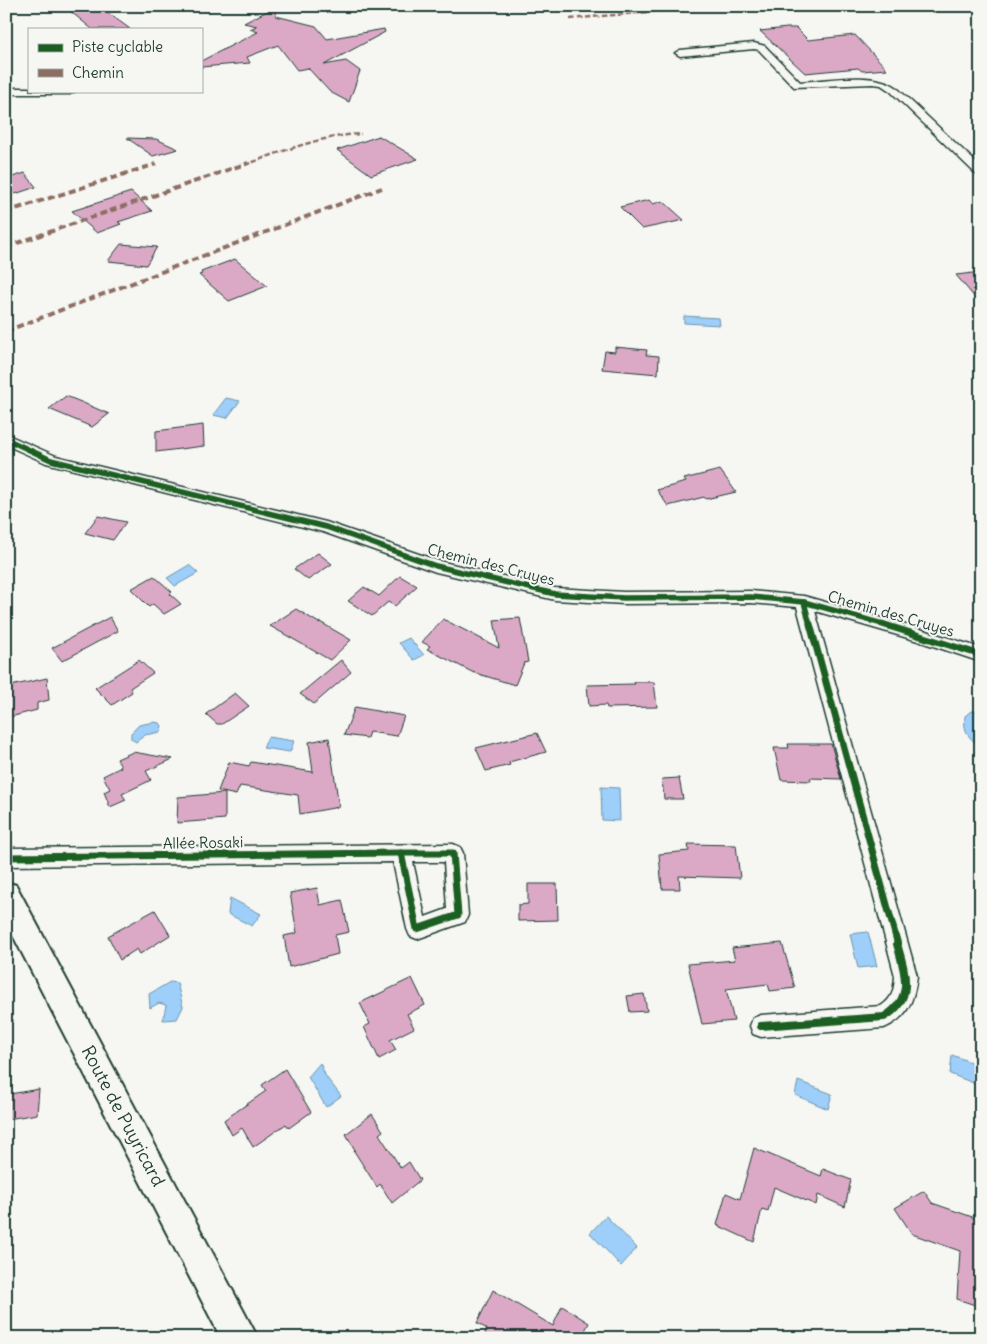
<svg xmlns="http://www.w3.org/2000/svg" width="987" height="1344" viewBox="0 0 987 1344" font-family="Delius,sans-serif">
<style>
.water{fill:#9dcffa;stroke:#6b95ab}
.building{fill:#dba9c6;stroke:#1f3d34}
.lines{fill:none;stroke-linecap:round;stroke-linejoin:round}
.street-casing{stroke:#1f3d34;stroke-width:3}
.secondary-casing{stroke:#1f3d34;stroke-width:4}
.street{fill:#f6f6f2;fill-rule:evenodd}
.secondary{fill:#f6f6f2;fill-rule:evenodd}
.quiet-far1{stroke:#8d6e63;stroke-width:2.5;stroke-dasharray:5.5 2.5;stroke-linecap:butt}
.quiet{stroke:#8d6e63;stroke-width:4;stroke-dasharray:7 4;stroke-linecap:butt}
.cycleway-far2-casing{stroke:#f6f6f2;stroke-width:8}
.cycleway-far1-casing{stroke:#f6f6f2;stroke-width:10}
.cycleway-casing{stroke:#f6f6f2;stroke-width:11}
.cycleway-far2{stroke:#1b5e20;stroke-width:5.5}
.cycleway-far1{stroke:#1b5e20;stroke-width:7}
.cycleway{stroke:#1b5e20;stroke-width:8}
.labels{text-anchor:middle;stroke-width:4;stroke-linejoin:round;paint-order:stroke}
.street-label{font-size:15px;fill:#1f3d34;stroke:#f6f6f2}
.near-street-label{font-size:18px;fill:#1f3d34;stroke:#f6f6f2}
</style>
<rect width="100%" height="100%" fill="#f6f6f2"/>
<filter id="ink" filterUnits="userSpaceOnUse"><feTurbulence type="fractalNoise" baseFrequency=".02" numOctaves="2"/><feDisplacementMap in="SourceGraphic" scale="10" xChannelSelector="R" yChannelSelector="G"/><feConvolveMatrix kernelMatrix="1 2 1 2 8 2 1 2 1" color-interpolation-filters="sRGB"/></filter>
<g filter="url(#ink)">
<g class="water">
<path d="M684,316L719,318L720,325L684,323Z"/>
<path d="M226,398L240,401L227,418L213,415Z"/>
<path d="M189,565L198,573L175,586L167,578Z"/>
<path d="M409,638L424,655L414,660L399,643Z"/>
<path d="M971,711H981V747C968,738 963,731 965,716Z"/>
<path d="M154,722L160,723L162,726L160,732L145,735L136,742L131,739V733L139,725Z"/>
<path d="M268,737L294,741L290,752L263,748Z"/>
<path d="M601,787L619,788L620,821L602,820Z"/>
<path d="M230,898L261,914L252,926L228,914Z"/>
<path d="M868,932L877,966L858,968L850,934Z"/>
<path d="M170,982L177,983L183,1007L177,1019L163,1020L166,1005L159,1003L150,1008L149,994Z"/>
<path d="M952,1055L981,1066V1086L950,1074Z"/>
<path d="M320,1063L326,1077L341,1096L326,1107L308,1077Z"/>
<path d="M798,1081L832,1094L828,1109L795,1095Z"/>
<path d="M606,1216L637,1248L621,1266L590,1233Z"/>
</g>
<g class="building">
<path d="M89,6H99L130,29H92L70,11Z"/>
<path d="M275,7L276,16L316,26L327,39L384,29L385,32L324,65L346,61L360,71L349,102L330,92L308,68L297,70L278,45L247,57L250,63L201,67V61L258,32L250,29L257,26L244,23Z"/>
<path d="M787,28H796L808,40L855,35L887,69L862,71L858,68L805,73L760,31Z"/>
<path d="M379,136L418,159L371,175L337,150Z"/>
<path d="M127,138L156,139L178,149L153,156Z"/>
<path d="M25,173L36,187L15,194L6,185V179Z"/>
<path d="M131,192L152,211L118,222L121,224L97,233L72,211Z"/>
<path d="M649,200L653,204L663,201L684,220L642,229L620,207Z"/>
<path d="M121,244L157,247L146,265L108,261Z"/>
<path d="M235,259L267,286L229,301L199,275L202,274L201,272Z"/>
<path d="M981,272V305L956,275Z"/>
<path d="M615,347L647,350L646,355L659,356L658,374L602,369L605,351L615,352Z"/>
<path d="M66,396L81,402L109,414L92,427L49,409Z"/>
<path d="M203,425L204,446L156,452V431Z"/>
<path d="M720,470L736,492L706,499L704,497L668,506L657,490L686,482L684,479Z"/>
<path d="M98,516L126,522L113,540L85,533Z"/>
<path d="M318,553L332,564L308,580L294,569Z"/>
<path d="M154,576L172,592L170,594L181,604L164,614L153,604L149,607L131,589Z"/>
<path d="M400,576L417,586L395,606L388,602L372,616L348,601L364,587L379,596Z"/>
<path d="M296,609L319,623L320,622L351,640L330,660L270,626Z"/>
<path d="M110,617L118,631L62,661L52,648Z"/>
<path d="M520,618L528,662L524,663L515,685L472,672L427,649L430,646L422,642L443,619L499,648L494,620Z"/>
<path d="M139,660L153,673L130,688L132,692L112,705L95,688Z"/>
<path d="M341,660L351,672L314,704L300,694Z"/>
<path d="M47,678L49,700L37,703V710L6,718V687Z"/>
<path d="M634,682H654L657,707L607,708L606,705L589,706L587,685L635,684Z"/>
<path d="M235,693L249,706L222,724H217L206,714Z"/>
<path d="M355,707L404,716L397,736L369,732L367,738L344,735Z"/>
<path d="M537,733L546,752L509,762L510,765L486,771L476,748Z"/>
<path d="M329,738L339,807L300,814L298,795L240,786L236,795L218,791L229,762L249,766L251,762L313,772L309,742Z"/>
<path d="M788,744H831L841,779L810,778L811,781L781,780L774,748H789Z"/>
<path d="M133,752L173,759L146,771L151,780L122,794L126,800L110,807L104,792L110,789L103,776L121,767L117,759Z"/>
<path d="M679,778L683,799H664L662,779Z"/>
<path d="M225,793V819L177,823L178,797Z"/>
<path d="M688,844L736,845L740,878L679,876L680,889H662L659,854L689,851Z"/>
<path d="M528,884H557L558,920L518,921V905L528,904Z"/>
<path d="M317,888L320,905L342,900L349,932L335,935L338,954L289,967L284,936L297,933L290,893Z"/>
<path d="M155,910L170,935L140,954L137,949L120,960L108,936Z"/>
<path d="M782,943L795,988L770,991L768,984L726,989L734,1021L702,1024L688,964L735,960L732,948Z"/>
<path d="M412,978L425,1005L407,1014L414,1028L390,1040L396,1050L379,1059L364,1027L370,1024L360,1003Z"/>
<path d="M644,994L647,1011L630,1012L627,996Z"/>
<path d="M285,1069L311,1112L289,1128L286,1124L253,1147L242,1128L232,1135L224,1120L266,1091L262,1085Z"/>
<path d="M39,1089L37,1114L8,1119L10,1094Z"/>
<path d="M372,1114L383,1131L379,1134L401,1168L409,1162L420,1180L392,1203L380,1184L377,1187L354,1151L355,1150L346,1134Z"/>
<path d="M754,1148L821,1176L823,1169L851,1180L845,1207L818,1195L816,1205L774,1187L768,1211L762,1209L754,1242L717,1225L726,1193L740,1199Z"/>
<path d="M924,1191L932,1203L981,1220V1307L957,1299L960,1251L912,1234L895,1208Z"/>
<path d="M493,1290L553,1326L562,1306L589,1323L581,1338H483L487,1329L477,1323Z"/>
</g>
<g class="lines">
<g class="street-casing">
<g id="street">
<path d="M754,43L765,46L800,82C828,80 873,71 896,87L981,167V176L977,175L890,91L881,85L873,84L794,87L759,50L754,49L680,56L675,53L680,50Z"/>
<path d="M6,88H29V91H75L70,94H6Z"/>
<path d="M6,434L56,456L326,522L439,561L555,588L624,592L751,591L804,596L920,629L981,648V662L918,641L815,611L917,976C914,1000 908,1018 884,1028L761,1037L753,1034L750,1026L753,1018L761,1015L881,1006C893,998 894,990 895,976L797,607L751,603L624,604L555,600L436,572L323,532L46,463L6,445Z"/>
<path d="M453,844L460,847L463,853L468,915L465,922L417,939L410,936L407,929L393,862L6,866V848ZM413,862H444L447,909L425,917Z"/>
</g>
</g>
<g class="secondary-casing">
<path id="secondary" d="M6,882L16,885L258,1338H221L6,922Z"/>
</g>
<use href="#street" class="street"/>
<use href="#secondary" class="secondary"/>
<g class="quiet-far1">
<path d="M570,19L713,6"/>
<path d="M245,165C283,151 320,136 361,134"/>
</g>
<g class="quiet">
<path d="M6,212L156,164"/>
<path d="M6,247L248,163"/>
<path d="M6,331L382,188"/>
</g>
<g class="cycleway-far2-casing">
<g id="cycleway-far2">
<path d="M6,439L51,460L326,527L436,566L555,594L624,598L751,597L804,602L886,625"/>
<path d="M804,602L810,625"/>
</g>
</g>
<g class="cycleway-far1-casing">
<g id="cycleway-far1">
<path d="M810,624L898,945"/>
<path d="M882,624L981,655"/>
<path d="M401,853H453L458,915L417,929Z"/>
<path d="M6,857L401,853"/>
</g>
</g>
<g class="cycleway-casing">
<path id="cycleway" d="M761,1026L884,1017C915,999 905,972 897,944"/>
</g>
<use href="#cycleway-far2" class="cycleway-far2"/>
<use href="#cycleway-far1" class="cycleway-far1"/>
<use href="#cycleway" class="cycleway"/>
</g>
</g>
<g class="labels">
<g class="street-label">
<text transform="translate(491 565) rotate(14)" y="5">Chemin des Cruyes</text>
<text transform="translate(891 614) rotate(16)" y="5">Chemin des Cruyes</text>
<text transform="translate(203 843) rotate(-1)" y="5">Allée Rosaki</text>
</g>
<g class="near-street-label">
<text transform="translate(123 1116) rotate(62)" y="6">Route de Puyricard</text>
</g>
</g>
<rect width="987" height="1344" fill="none" stroke="#f6f6f2" stroke-width="25"/>
<rect x="12" y="12" width="962" height="1319" fill="none" stroke="#1f3d34" stroke-width="2" filter="url(#ink)"/>
<rect x="28" y="28" width="175" height="65" fill="#f6f6f2" stroke="#a0aca6"/>
<rect x="38" y="44" width="25" height="8" fill="#1b5e20" stroke="#a0aca6"/>
<text x="72" y="52" font-size="15" fill="#1f3d34">Piste cyclable</text>
<rect x="38" y="69" width="25" height="8" fill="#8d6e63" stroke="#a0aca6"/>
<text x="72" y="78" font-size="15" fill="#1f3d34">Chemin</text>
</svg>
